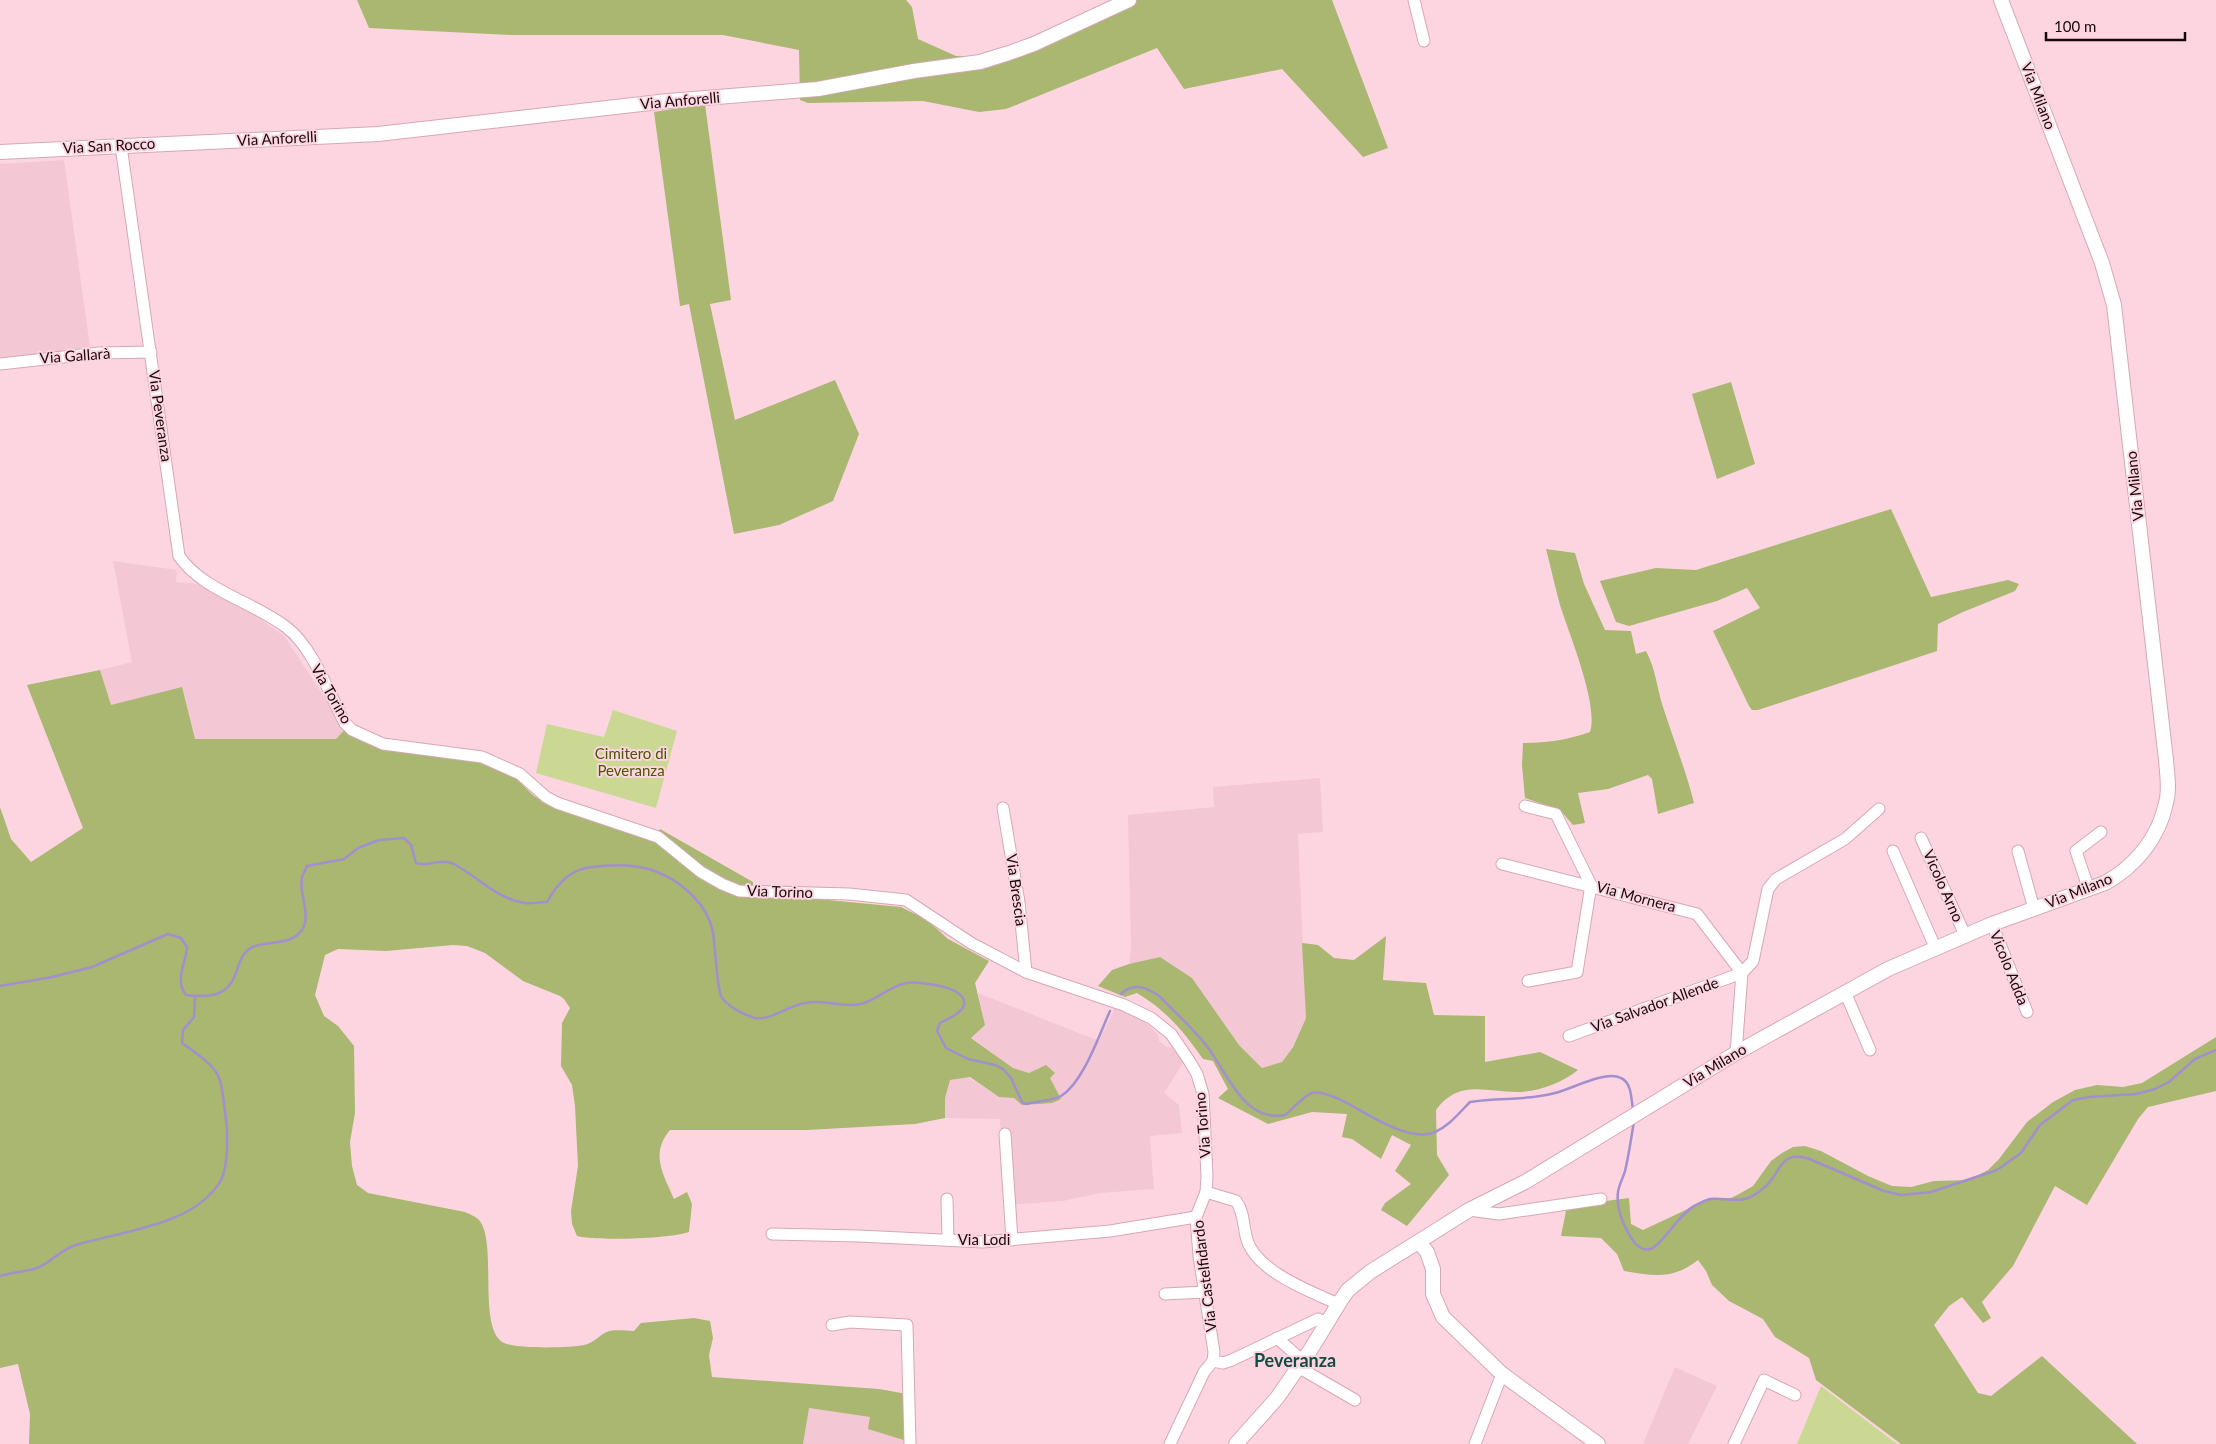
<svg xmlns="http://www.w3.org/2000/svg" width="2216" height="1444" viewBox="0 0 2216 1444" font-family="Lato,sans-serif">
<style>
.built{fill:#f4c7d5}
.green{fill:#cad893}
.forest{fill:#a9b771}
.lines{fill:none;stroke-linecap:round;stroke-linejoin:round}
.stream{stroke:#a28fce;stroke-width:2.5}
.minor-casing{stroke:#d6a7b5;stroke-width:13}
.tertiary-casing{stroke:#d6a7b5;stroke-width:16}
.minor{stroke:#fff;stroke-width:11}
.tertiary{stroke:#fff;stroke-width:14}
.labels{text-anchor:middle;stroke-width:4;stroke-linejoin:round;paint-order:stroke}
.street-label{font-size:15px;fill:#18090e;stroke:#fdd5e1}
.park-label{font-size:15px;fill:#4b5601;stroke:#fdd5e1}
.quarter-label{font-size:18px;font-weight:bold;fill:#124b41;stroke:#fdd5e1}
</style>
<rect width="100%" height="100%" fill="#fdd5e1"/>
<g class="built">
<path d="M64,160L90,347L0,359V164Z"/>
<path d="M113,561L177,570L176,582L197,584L249,610L285,637L345,729L336,739H195L111,705L100,670L132,662Z"/>
<path d="M1320,778L1323,832L1298,834L1306,1018L1291,1049L1282,1062L1262,1068L1239,1045L1192,978L1160,957L1129,964L1131,946L1128,815L1214,807L1213,787Z"/>
<path d="M978,993L1099,1041L1116,1005L1139,1016L1158,1034L1159,1041L1167,1047L1172,1048L1183,1063L1164,1093L1179,1105L1182,1133L1150,1136L1154,1189L1100,1193L1063,1201L1007,1205L1000,1119L945,1118V1098L950,1080L968,1077L999,1097L1014,1098L1029,1073L1013,1068L971,1037L985,1025Z"/>
<path d="M1675,1367L1717,1386L1688,1444H1643Z"/>
<path d="M808,1408L870,1417L907,1441L906,1444H803Z"/>
</g>
<g class="green">
<path d="M613,710L677,731L656,808L536,773L547,724L604,737Z"/>
<path d="M1821,1386L1893,1441L1898,1444H1797Z"/>
</g>
<g class="forest">
<path d="M357,0H906L912,7L918,39L956,56L978,57L1008,47L1114,0H1332L1388,148L1363,157L1282,69L1184,89L1157,48L1006,109L979,112L923,101L808,103L800,100L799,50L723,35H511L369,28Z"/>
<path d="M705,104L731,300L710,304L735,420L835,380L859,434L833,501L779,525L734,534L689,304L680,306L654,112Z"/>
<path d="M1731,382L1755,464L1717,479L1692,394Z"/>
<path d="M1891,509L1931,597L2008,580L2019,584L2015,591L1963,612L1938,624L1937,651L1758,710H1752L1749,706L1713,631L1760,608L1747,588L1717,601L1629,626L1616,622L1600,581L1656,568L1696,570Z"/>
<path d="M1546,549L1575,553L1584,584L1605,630L1631,631L1636,654L1646,651C1656,669 1657,690 1664,710C1674,741 1686,771 1694,803L1658,814L1652,779L1648,775L1608,789L1578,793L1585,823L1573,825L1560,810L1525,798L1522,765L1523,743C1547,743 1567,740 1590,732C1599,705 1569,634 1560,605C1555,587 1551,568 1546,549Z"/>
<path d="M100,670L111,705L182,687L195,739H336L345,729L478,760L512,775L534,796L549,805L653,840L660,829L753,882V893L901,907L927,920L948,939L989,961L975,983L985,1025L971,1038L1013,1068L1029,1073L1046,1065L1055,1073L1050,1078L1061,1099L1052,1103L1022,1105L1014,1098L999,1097L970,1077L950,1080L945,1098V1118L915,1124L807,1130H670C650,1154 663,1174 674,1199L687,1192L692,1204L689,1232C668,1239 598,1241 577,1236L572,1224L571,1211L578,1166L575,1106L572,1085L561,1066L562,1023L570,1008L564,999L560,996L523,981L485,953L467,946L453,945L386,951L338,949L325,955L315,995L324,1016L338,1026L354,1046L355,1113L350,1142L352,1166L357,1185L368,1193L465,1212C469,1214 475,1216 478,1219C499,1239 476,1329 504,1343C517,1349 569,1348 584,1345C594,1343 599,1335 607,1332C614,1329 626,1331 634,1331L641,1323L694,1318L710,1321L713,1338L709,1355L712,1377L879,1389L907,1394V1441L868,1429L870,1417L809,1408L803,1444H29L30,1414L18,1364L0,1368V807L11,839L31,862L83,828L27,685Z"/>
<path d="M1386,936L1383,980L1426,983L1434,1015L1485,1016V1062L1540,1052L1578,1070C1562,1083 1538,1092 1517,1092C1485,1092 1459,1079 1436,1110L1437,1155L1449,1175L1407,1226L1381,1210L1385,1203L1411,1184L1395,1171L1411,1145L1392,1135L1381,1159L1352,1139L1342,1137L1347,1114L1312,1112L1268,1124L1218,1098L1228,1089L1213,1061L1203,1059C1183,1031 1167,1011 1137,993L1125,997L1098,986L1112,970L1129,964L1160,957L1192,978L1239,1045L1262,1068L1282,1062L1293,1047L1306,1018L1302,943L1318,945L1334,958L1354,960Z"/>
<path d="M2216,1037V1091L2148,1107L2138,1119L2087,1205L2055,1186L2013,1266L1982,1302L1991,1318L1983,1323L1962,1297L1949,1306L1934,1325L1978,1393L1991,1396L2042,1356L2137,1444H1901L1816,1380L1809,1358L1775,1337L1763,1319L1729,1301L1712,1285L1706,1271L1698,1260C1673,1280 1653,1276 1624,1271L1617,1254L1601,1238L1561,1236L1567,1206L1629,1198L1631,1224L1643,1230L1709,1199L1731,1198L1739,1194L1753,1186L1771,1161L1782,1153L1793,1147L1805,1146L1821,1151L1868,1176L1892,1186L1911,1187L1934,1181L1969,1180L1988,1170L1999,1159L2027,1122L2053,1102L2075,1090L2097,1085L2123,1087L2142,1083Z"/>
</g>
<g class="lines">
<g class="stream">
<path d="M0,986L52,977L92,967L168,934L181,938L187,947C186,964 174,980 186,995C251,1004 226,956 255,946C270,941 292,945 302,930C312,914 298,893 302,877C303,873 306,870 307,866L344,859L358,848L379,840L404,838L411,845L416,863C429,867 441,858 454,864C478,877 496,898 524,903C531,904 540,902 547,902C557,884 570,869 592,867C633,862 664,867 693,896C703,906 710,918 713,932C715,945 717,987 721,996C726,1006 744,1015 755,1018C771,1021 789,1005 805,1003C824,999 842,1008 861,1004C877,1000 890,986 906,983C917,981 968,986 964,1005C961,1014 947,1019 940,1023L937,1031L946,1048L968,1059L995,1065L1003,1069L1011,1078L1022,1102L1026,1104C1037,1101 1052,1101 1061,1096C1083,1083 1099,1035 1110,1011"/>
<path d="M1121,994C1133,982 1146,987 1159,996C1176,1013 1195,1030 1209,1049C1228,1075 1245,1123 1285,1115C1293,1109 1303,1096 1312,1093C1321,1091 1337,1098 1345,1102C1368,1114 1410,1143 1435,1132C1449,1126 1459,1113 1470,1102C1498,1097 1527,1101 1555,1093C1572,1089 1605,1070 1621,1078C1632,1083 1631,1099 1633,1109"/>
<path d="M1634,1122C1631,1138 1629,1155 1625,1171C1623,1178 1619,1185 1618,1192C1616,1209 1623,1225 1632,1239C1635,1245 1643,1251 1650,1249C1661,1247 1679,1213 1696,1205C1700,1203 1706,1200 1710,1199C1722,1197 1735,1203 1748,1198C1752,1197 1757,1193 1761,1190C1783,1176 1776,1147 1812,1160L1884,1191L1901,1195L1931,1192L1997,1170L2021,1153L2040,1125L2073,1100L2089,1097L2136,1094L2155,1089L2169,1082L2195,1059L2216,1050"/>
<path d="M0,1276C12,1272 25,1272 37,1268C51,1263 61,1249 76,1245C121,1231 195,1226 221,1180C228,1167 228,1134 226,1120C220,1071 223,1072 182,1043L183,1030L194,1017L195,997"/>
</g>
<g class="minor-casing">
<g id="minor">
<path d="M1414,0L1424,41"/>
<path d="M121,146L179,556C203,591 252,601 286,627C313,647 329,694 345,723L352,730L383,744L482,757L520,774L546,797L557,803L658,837L701,872L722,884L739,891L849,894L906,900L971,943L1026,972L1124,1005L1151,1018L1171,1034L1190,1062L1197,1074L1203,1094L1207,1176L1206,1192L1196,1217L1199,1256L1214,1352L1213,1361L1204,1372L1170,1444"/>
<path d="M0,364L99,353L151,352"/>
<path d="M1525,806L1556,814L1591,885L1577,972L1528,981"/>
<path d="M1003,808L1019,902L1026,972"/>
<path d="M1921,838L1965,935"/>
<path d="M1893,851L1935,947"/>
<path d="M2018,851L2034,909"/>
<path d="M1502,864L1697,914L1742,973"/>
<path d="M2089,890L2076,851L2101,832"/>
<path d="M1992,924L2027,1012"/>
<path d="M1845,992L1870,1050"/>
<path d="M1569,1036L1742,973L1753,961L1768,889L1776,879L1845,839L1879,809"/>
<path d="M1736,1053L1742,973"/>
<path d="M1005,1134L1012,1240"/>
<path d="M1206,1192L1236,1201C1246,1215 1242,1230 1249,1245C1263,1274 1310,1291 1338,1304"/>
<path d="M947,1199L948,1240"/>
<path d="M1469,1210L1499,1214L1601,1199"/>
<path d="M772,1234L859,1236L983,1242L1110,1231L1196,1217"/>
<path d="M1165,1294L1205,1292"/>
<path d="M832,1325L850,1322L907,1325L910,1444"/>
<path d="M1277,1338L1303,1361"/>
<path d="M1213,1361L1223,1363L1232,1360L1318,1319L1326,1323"/>
<path d="M1298,1367L1355,1400"/>
<path d="M1475,1444L1502,1374"/>
<path d="M1734,1444L1764,1380L1795,1395"/>
</g>
</g>
<g class="tertiary-casing">
<g id="tertiary">
<path d="M0,152L378,134L668,101L818,89L914,71L980,62L1009,53L1034,44L1129,0"/>
<path d="M1419,1242L1427,1252L1433,1269V1294L1443,1317L1502,1374L1598,1444"/>
<path d="M1236,1444L1277,1398L1311,1349L1341,1300L1348,1290L1370,1272L1469,1210L1525,1182L1736,1053L1888,969L1992,924L2105,883C2136,866 2159,837 2166,803C2170,789 2167,774 2166,760L2114,305L2102,263L2001,0"/>
</g>
</g>
<use href="#minor" class="minor"/>
<use href="#tertiary" class="tertiary"/>
</g>
<g class="labels">
<g class="street-label">
<text transform="translate(2038 96) rotate(69)" y="5">Via Milano</text>
<text transform="translate(680 101) rotate(-5)" y="5">Via Anforelli</text>
<text transform="translate(277 139) rotate(-3)" y="5">Via Anforelli</text>
<text transform="translate(109 146) rotate(-3)" y="5">Via San Rocco</text>
<text transform="translate(75 356) rotate(-4)" y="5">Via Gallarà</text>
<text transform="translate(160 416) rotate(82)" y="5">Via Peveranza</text>
<text transform="translate(2135 486) rotate(-96)" y="5">Via Milano</text>
<text transform="translate(331 694) rotate(60)" y="5">Via Torino</text>
<text transform="translate(1943 886) rotate(66)" y="5">Vicolo Arno</text>
<text transform="translate(1016 890) rotate(82)" y="5">Via Brescia</text>
<text transform="translate(2079 891) rotate(-22)" y="5">Via Milano</text>
<text transform="translate(780 892) rotate(2)" y="5">Via Torino</text>
<text transform="translate(1636 897) rotate(15)" y="5">Via Mornera</text>
<text transform="translate(2009 968) rotate(68)" y="5">Vicolo Adda</text>
<text transform="translate(1655 1005) rotate(-20)" y="5">Via Salvador Allende</text>
<text transform="translate(1715 1066) rotate(-31)" y="5">Via Milano</text>
<text transform="translate(1203 1125) rotate(-95)" y="5">Via Torino</text>
<text x="984" y="1245">Via Lodi</text>
<text transform="translate(1205 1276) rotate(-97)" y="5">Via Castelfidardo</text>
</g>
<g class="park-label">
<text x="631" y="759">Cimitero di<tspan x="631" dy="17">Peveranza</tspan></text>
</g>
<g class="quarter-label">
<text x="1295" y="1367">Peveranza</text>
</g>
</g>
<path d="M2046 32v8h139v-8" fill="none" stroke="#18090e" stroke-width="2.5"/>
<text x="2054" y="32" font-size="15" fill="#18090e" stroke="#fdd5e1" stroke-width="4" paint-order="stroke">100 m</text>
</svg>
